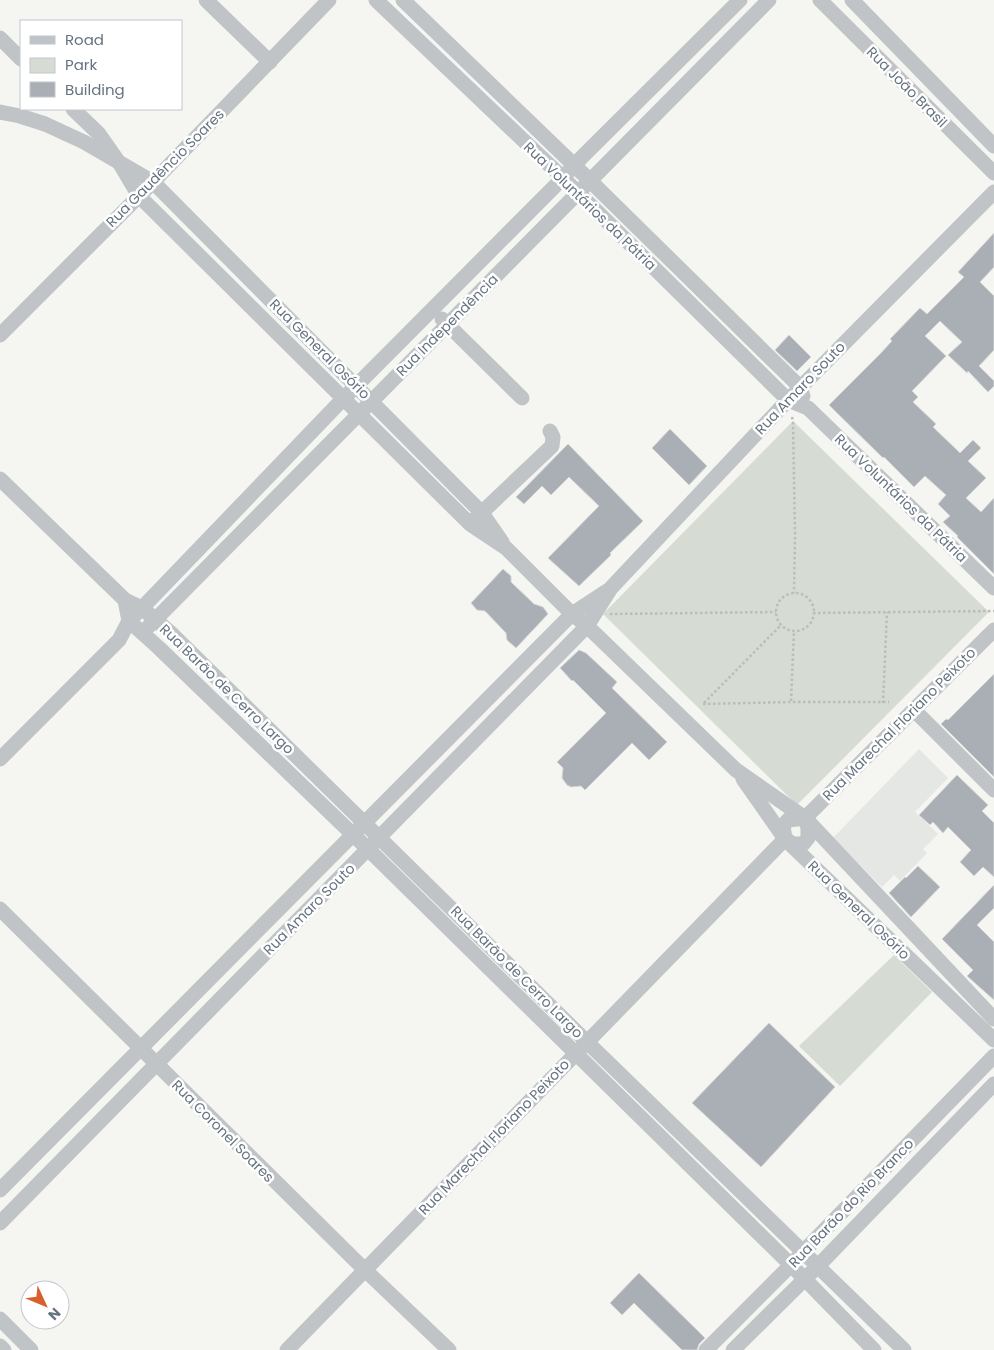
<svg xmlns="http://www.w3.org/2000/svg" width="994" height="1350" viewBox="0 0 994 1350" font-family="Poppins,sans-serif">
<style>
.built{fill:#e5e7e5}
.green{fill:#d6dcd3}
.building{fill:#a9afb5;stroke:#d6d6d4}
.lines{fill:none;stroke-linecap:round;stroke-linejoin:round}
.path{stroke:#babcbe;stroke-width:2.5;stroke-dasharray:2.5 2.5;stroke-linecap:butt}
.minor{stroke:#c0c4c7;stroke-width:15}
.labels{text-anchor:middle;stroke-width:5;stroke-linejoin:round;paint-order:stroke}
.street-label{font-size:14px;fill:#667381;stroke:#fff}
</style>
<rect width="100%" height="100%" fill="#f5f5f2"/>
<path class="built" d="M919,749L948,778L915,812L938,834L923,849L927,853L900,881L894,875L882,887L833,838Z"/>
<g class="green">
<path d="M793,421L989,612L797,805L603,614Z"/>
<path d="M894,955L932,992L840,1086L799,1046Z"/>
</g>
<g class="building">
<path d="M994,233V267L980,282L994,296V350L979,366L994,381V386L988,392L968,371L967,373L948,355L962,342L940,321L925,336L946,356L912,391L918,397L913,402L936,424L933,427L960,453L973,440L981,448L968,461L986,478L966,498L981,512L994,498V574L957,537L958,536L943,522L950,516L938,504L946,495L925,476L914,487L884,457L883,458L829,405L881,353L892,341L890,339L920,308L927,314L964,277L958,272Z"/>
<path d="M789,335L811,357L797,371L775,350Z"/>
<path d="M670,429L707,466L689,485L652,448Z"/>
<path d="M568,444L643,521L610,553L611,555L579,586L548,558L599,506L569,477L551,495L542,486L524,504L516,497Z"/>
<path d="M503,569L511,576V582L534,604L543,607L548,614L516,648L507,640L506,633L485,611L477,610L471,603Z"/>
<path d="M579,650L586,653L617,682L612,688L667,742L649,760L632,743L585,790L581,786L571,787L567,785L562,778L563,768L557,762L606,713L573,680L572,681L560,668Z"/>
<path d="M994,674V777L941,724L946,719L948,720Z"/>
<path d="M957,775L988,805L982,811L994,823V877L983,867L974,876L960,862L971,850L948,827L943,833L933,822L930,825L919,815Z"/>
<path d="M918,866L940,887L911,917L889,893L905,877L906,878Z"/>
<path d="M994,885V908L977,925L994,942V1000L967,976L973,970L942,939Z"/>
<path d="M769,1023L835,1087L761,1167L692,1103Z"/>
<path d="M639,1273L705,1338L699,1344L697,1350H682L634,1303L622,1315L610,1303Z"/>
</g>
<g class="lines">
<g class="path">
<path d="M792,417L793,421L795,536L794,593"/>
<circle cx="795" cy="612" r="19"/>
<path d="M813,613L994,611"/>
<path d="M610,614L776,612"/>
<path d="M791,701L794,631"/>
<path d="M704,703L781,625"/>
<path d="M883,703L887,612"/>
<path d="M703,704L791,702H889"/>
</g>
<g class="minor">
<path d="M206,0L270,62"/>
<path d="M376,0L563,178L788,400L808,408L994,588"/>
<path d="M403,0L574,165L800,387L803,396"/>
<path d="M820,0L994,173"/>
<path d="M852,0L994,146"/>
<path d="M0,38L21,59"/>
<path d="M73,109L99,134L120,164L139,196L470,524L506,548L572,614L587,626L736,770L805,818L994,1019"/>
<path d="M0,112L20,116L45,124L84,142L153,182L482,513L502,542"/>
<path d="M442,319L522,398"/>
<path d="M0,335L153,182L329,0"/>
<path d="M0,479L125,600L142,608L173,635L587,1042L904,1350"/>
<path d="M476,518L552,446L553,437L550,431"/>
<path d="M125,600L129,621L159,648L368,849L791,1265L874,1350"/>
<path d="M149,626L769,0"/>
<path d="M914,710L994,790"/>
<path d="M0,759L119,640L129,621L142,608L343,399L563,178L574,165L740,0"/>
<path d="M743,779L785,839L994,1040"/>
<path d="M787,840L793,844H803L808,838V828L805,818"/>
<path d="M0,909L365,1270L449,1350"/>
<path d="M0,1190L572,614L607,591"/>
<path d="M0,1223L587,626L611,588L788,400L994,192"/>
<path d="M0,1319L31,1350"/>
<path d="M0,1346L4,1350"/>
<path d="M287,1350L785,839L783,826L788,820L805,818L994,630"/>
<path d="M706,1350L791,1265L803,1252L994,1056"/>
<path d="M733,1350L818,1266L994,1084"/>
</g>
</g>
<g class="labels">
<g class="street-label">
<text transform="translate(907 87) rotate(45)" y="5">Rua João Brasil</text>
<text transform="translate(165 168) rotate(-45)" y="5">Rua Gaudêncio Soares</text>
<text transform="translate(590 206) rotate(44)" y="5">Rua Voluntários da Pátria</text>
<text transform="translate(447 325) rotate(-45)" y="5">Rua Independência</text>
<text transform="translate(320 349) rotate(45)" y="5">Rua General Osório</text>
<text transform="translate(800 388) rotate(-46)" y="5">Rua Amaro Souto</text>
<text transform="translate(901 498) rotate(44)" y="5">Rua Voluntários da Pátria</text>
<text transform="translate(227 689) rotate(44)" y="5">Rua Barão de Cerro Largo</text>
<text transform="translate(899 724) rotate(-45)" y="5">Rua Marechal Floriano Peixoto</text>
<text transform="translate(309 909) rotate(-45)" y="5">Rua Amaro Souto</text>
<text transform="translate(859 910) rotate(44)" y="5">Rua General Osório</text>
<text transform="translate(517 972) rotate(45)" y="5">Rua Barão de Cerro Largo</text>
<text transform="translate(223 1131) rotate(45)" y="5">Rua Coronel Soares</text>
<text transform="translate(494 1137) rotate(-46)" y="5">Rua Marechal Floriano Peixoto</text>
<text transform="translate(851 1203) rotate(-46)" y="5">Rua Barão do Rio Branco</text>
</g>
</g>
<rect x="20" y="20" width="162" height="90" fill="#ffffff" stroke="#c2c7cd"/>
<rect x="30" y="36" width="25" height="8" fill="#c0c4c7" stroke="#c2c7cd"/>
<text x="65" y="45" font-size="15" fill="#667381">Road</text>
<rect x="30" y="58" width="25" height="15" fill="#d6dcd3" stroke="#c2c7cd"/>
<text x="65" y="70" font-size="15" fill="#667381">Park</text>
<rect x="30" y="82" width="25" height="15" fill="#a9afb5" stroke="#c2c7cd"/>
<text x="65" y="95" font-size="15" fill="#667381">Building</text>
<g transform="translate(45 1305) rotate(134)"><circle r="24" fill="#ffffff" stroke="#c2c7cd"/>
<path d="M0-4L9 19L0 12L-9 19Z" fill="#d7602f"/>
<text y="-8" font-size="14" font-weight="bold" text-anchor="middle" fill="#667381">N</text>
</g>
</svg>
